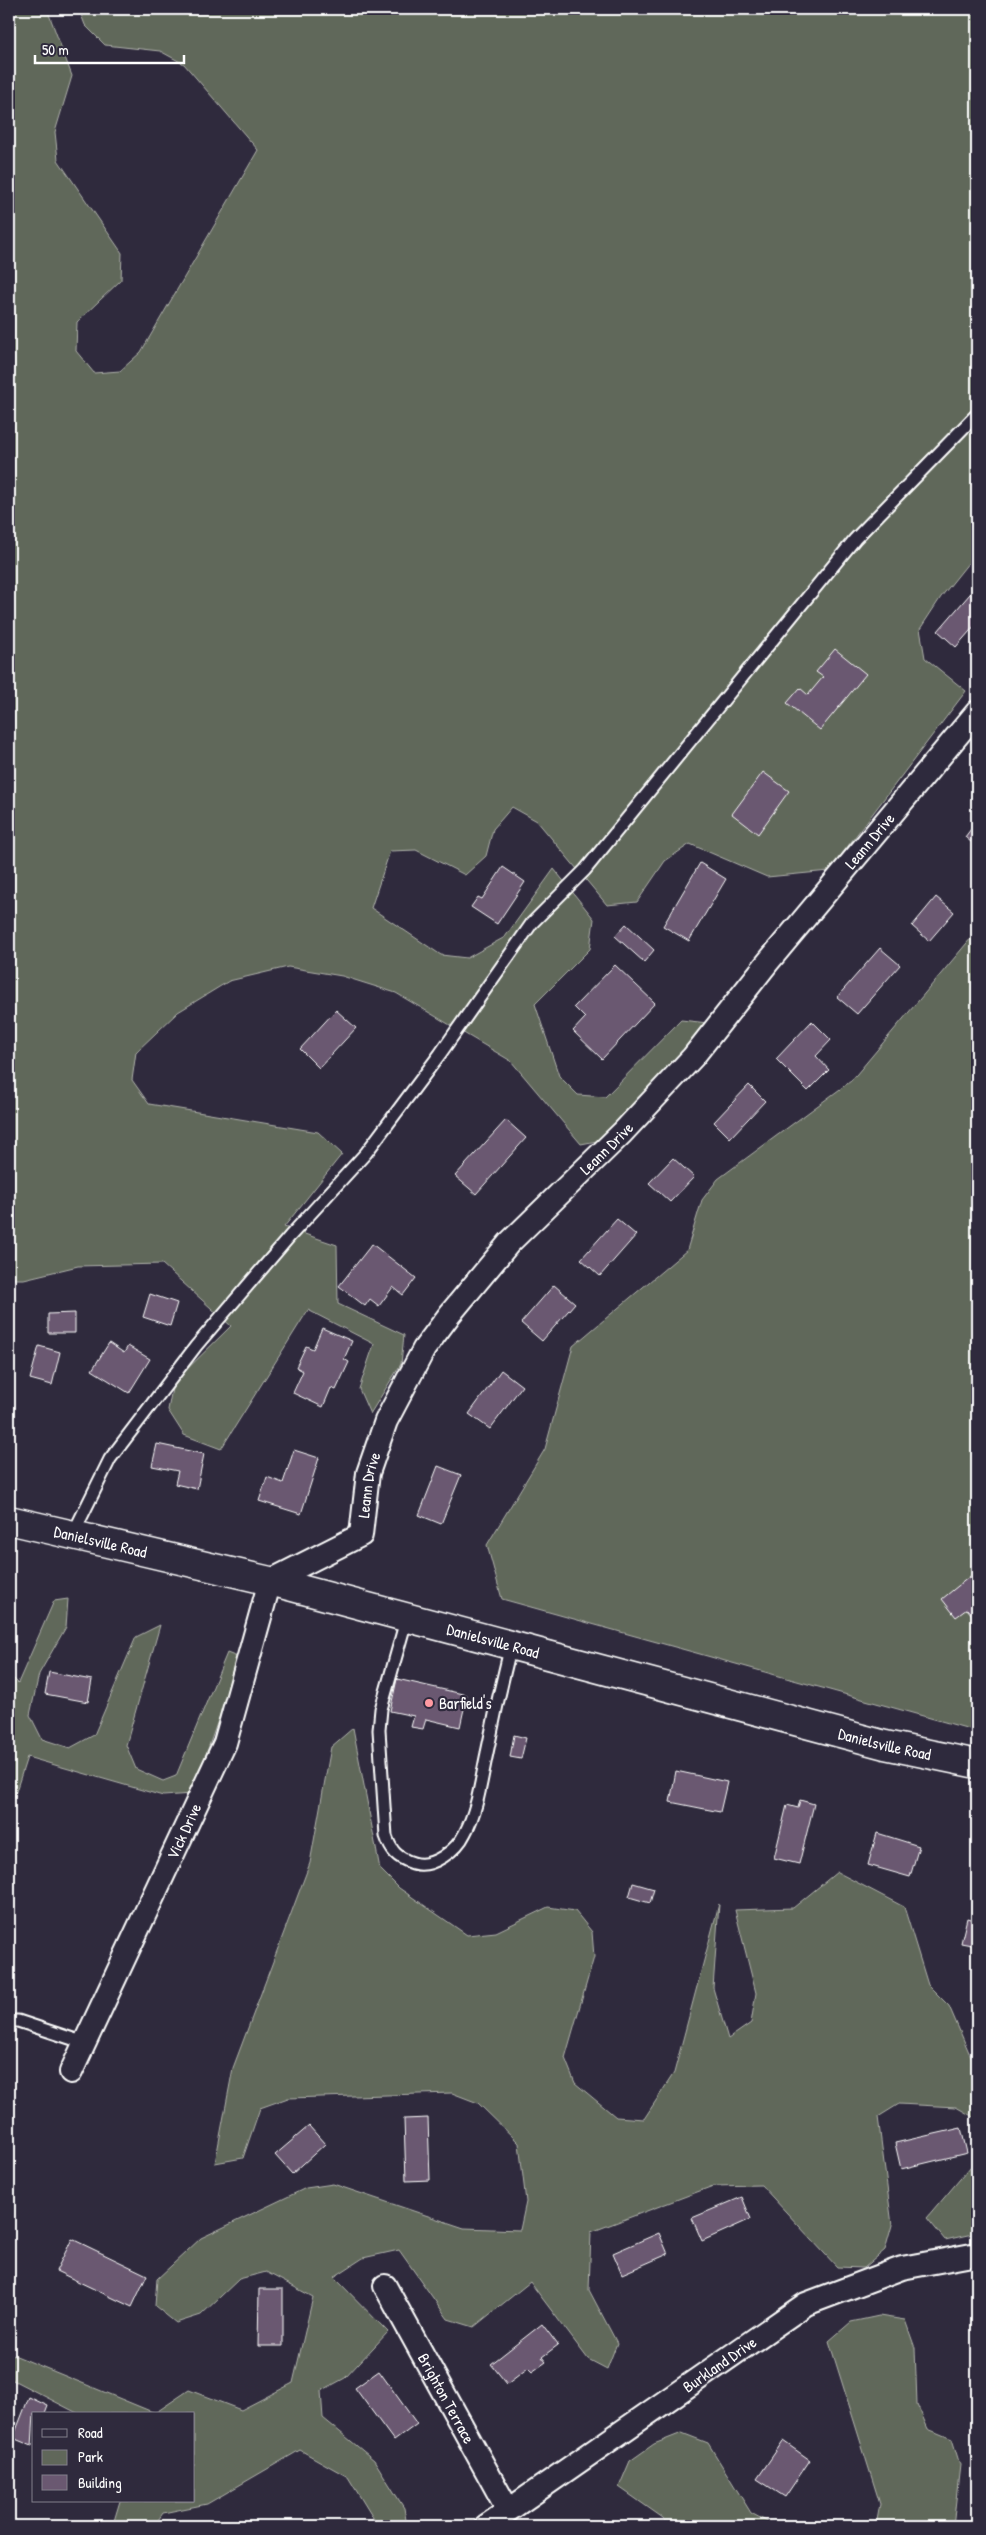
<svg xmlns="http://www.w3.org/2000/svg" width="986" height="2535" viewBox="0 0 986 2535" font-family="'Patrick Hand',sans-serif">
<style>
.green{fill:#60675a;stroke:#b0b3ac}
.building{fill:#6a5871;stroke:#fff}
.lines{fill:none;stroke-linecap:round;stroke-linejoin:round}
.lane-casing{stroke:#fff;stroke-width:15}
.street-casing{stroke:#fff;stroke-width:26}
.secondary-casing{stroke:#fff;stroke-width:31}
.lane{stroke:#2f2a3d;stroke-width:11}
.street{stroke:#2f2a3d;stroke-width:22}
.secondary{stroke:#2f2a3d;stroke-width:28}
.poi-dot{fill:#ff9aa2;stroke:#2f2a3d;stroke-width:2}
.labels{text-anchor:middle;stroke-width:4.5;stroke-linejoin:round;paint-order:stroke}
.street-label{font-size:16px;fill:#fff;stroke:#2f2a3d}
.poi-label{font-size:16px;fill:#fff;stroke:#2f2a3d;text-anchor:start}
</style>
<rect width="100%" height="100%" fill="#2f2a3d"/>
<filter id="ink" filterUnits="userSpaceOnUse"><feTurbulence type="fractalNoise" baseFrequency=".02" numOctaves="2"/><feDisplacementMap in="SourceGraphic" scale="10" xChannelSelector="R" yChannelSelector="G"/><feConvolveMatrix kernelMatrix="1 2 1 2 8 2 1 2 1" color-interpolation-filters="sRGB"/></filter>
<g filter="url(#ink)">
<g class="green">
<path d="M9,9H47L72,76L55,132L58,160L122,253L121,280L77,322L76,351L94,373L120,371L141,352L258,150L184,64L160,51L105,45L85,25L79,9H977V552L941,597L920,629L925,658L966,691L829,871L767,877L690,844L665,861L637,902L607,905L537,821L512,807L493,829L486,856L465,875L416,850L390,851L371,908L441,955L467,958L505,937L554,869L594,919L590,949L535,1004L559,1076L578,1095L605,1097L681,1020L708,1023V1039L602,1140L581,1144L511,1061L396,993L342,976L288,967L229,981L178,1012L136,1052L132,1080L149,1104L318,1132L342,1154L284,1227L337,1245L338,1304L404,1335L401,1364L370,1414L359,1389L374,1344L308,1310L221,1449L184,1435L168,1410L173,1383L231,1326L162,1264L78,1266L24,1279H9Z"/>
<path d="M977,931V1731L502,1599L487,1545L545,1449L573,1346L687,1250L702,1200L718,1179L851,1081Z"/>
<path d="M68,1599L66,1627L39,1674L30,1715L42,1739L70,1748L94,1735L136,1637L160,1625L126,1745L136,1769L163,1781L176,1776L227,1653L240,1658L192,1794L163,1796L27,1757L9,1813V1674L18,1683L54,1601Z"/>
<path d="M353,1728L380,1869L399,1888L467,1935L496,1932L548,1907L575,1911L592,1932L594,1957L565,2058L575,2083L616,2117L644,2119L674,2073L719,1904L713,1988L728,2039L751,2023L756,1993L735,1910L793,1908L837,1872L904,1907L928,1985L949,2006L977,2071V2119L956,2107L899,2104L878,2117L892,2225L885,2250L864,2268L837,2267L761,2185L713,2186L591,2232L589,2290L617,2343L607,2369L588,2359L530,2282L474,2327L448,2319L399,2250L363,2258L334,2277L388,2332L345,2378L321,2391L323,2418L374,2460L404,2508L407,2526H378L348,2477L300,2450L207,2504L163,2513L154,2526H106L114,2521L120,2501H194V2414H79L9,2378V2353L155,2413L189,2390L241,2410L293,2383L313,2297L266,2272L239,2279L201,2315L176,2323L155,2306L157,2279L201,2238L306,2188L333,2184L464,2228L520,2230L526,2202L519,2143L478,2103L452,2093L288,2098L260,2108L243,2158L215,2163L233,2068L310,1863L331,1747Z"/>
<path d="M977,2159V2233L945,2240L927,2218Z"/>
<path d="M879,2316L905,2320L915,2348L917,2404L928,2429L952,2439L960,2465L953,2526H876L880,2504L829,2341L851,2322Z"/>
<path d="M682,2433L708,2443L751,2513L775,2526H670L663,2518L619,2487L630,2461L654,2444Z"/>
</g>
<g class="building">
<path d="M976,587L977,623L956,647L938,631Z"/>
<path d="M835,649L866,674L820,730L787,703L800,688L808,695L823,677L816,672Z"/>
<path d="M763,772L789,791L758,834L732,814Z"/>
<path d="M977,821V847L965,837Z"/>
<path d="M700,863L726,879L689,941L663,926Z"/>
<path d="M503,867L525,882L497,924L471,907L478,897L482,899Z"/>
<path d="M936,897L954,912L929,941L912,926Z"/>
<path d="M626,924L654,950L644,962L615,936Z"/>
<path d="M880,948L900,965L857,1014L837,997Z"/>
<path d="M615,965L655,1003L602,1059L573,1031L585,1018L574,1007Z"/>
<path d="M336,1010L356,1028L319,1068L300,1049Z"/>
<path d="M812,1021L831,1040L816,1056L829,1070L808,1091L776,1059Z"/>
<path d="M749,1085L765,1101L730,1138L714,1122Z"/>
<path d="M506,1120L526,1138L476,1194L455,1176Z"/>
<path d="M673,1158L694,1177L670,1202L649,1183Z"/>
<path d="M617,1219L636,1235L600,1276L581,1259Z"/>
<path d="M372,1244L416,1278L403,1295L393,1287L379,1306L370,1299L365,1306L339,1286Z"/>
<path d="M554,1285L575,1303L542,1341L521,1323Z"/>
<path d="M150,1294L177,1303L170,1326L143,1317Z"/>
<path d="M75,1313V1333H48V1314Z"/>
<path d="M322,1328L352,1341L344,1359L349,1362L336,1390L331,1388L323,1407L293,1393L303,1371L296,1367L306,1346L313,1349Z"/>
<path d="M109,1343L124,1353L128,1346L150,1359L129,1393L92,1370Z"/>
<path d="M39,1346L60,1352L52,1385L30,1379Z"/>
<path d="M501,1370L522,1386L490,1429L469,1414Z"/>
<path d="M157,1444L204,1454L197,1489L175,1484L178,1471L152,1466Z"/>
<path d="M294,1450L319,1458L301,1514L259,1501L267,1477L283,1483Z"/>
<path d="M438,1466L461,1475L441,1524L419,1515Z"/>
<path d="M974,1573L977,1577V1613L973,1616L967,1609L956,1617L942,1599Z"/>
<path d="M49,1672L92,1680L88,1702L45,1694Z"/>
<path d="M397,1679L467,1695L460,1727L426,1719L423,1729L411,1727L414,1716L390,1711Z"/>
<path d="M514,1735L526,1738L521,1759L510,1757Z"/>
<path d="M676,1771L727,1782L720,1812L670,1802Z"/>
<path d="M800,1800L814,1804L799,1864L774,1858L787,1805L798,1808Z"/>
<path d="M877,1833L919,1846L910,1877L868,1865Z"/>
<path d="M633,1883L654,1889L650,1903L629,1897Z"/>
<path d="M967,1918L977,1921V1946L961,1943Z"/>
<path d="M428,2118L430,2180L406,2181L404,2119Z"/>
<path d="M309,2126L325,2144L292,2174L275,2155Z"/>
<path d="M961,2128L967,2153L901,2169L895,2143Z"/>
<path d="M742,2197L751,2219L702,2241L692,2218Z"/>
<path d="M659,2233L668,2254L622,2274L613,2253Z"/>
<path d="M72,2239L147,2275L132,2307L56,2271Z"/>
<path d="M259,2289H283V2346H258Z"/>
<path d="M542,2324L558,2345L542,2357L546,2362L532,2372L528,2368L507,2384L491,2364Z"/>
<path d="M379,2371L417,2424L394,2441L355,2388Z"/>
<path d="M29,2397L48,2406L45,2414H34L32,2446L13,2438Z"/>
<path d="M783,2441L810,2460L785,2497L757,2479Z"/>
</g>
<g class="lines">
<g class="lane-casing">
<g id="lane">
<path d="M72,1536L110,1459L196,1346L290,1236L366,1153L440,1054L532,923L585,870L855,539L977,414"/>
<path d="M407,1617L381,1709L379,1730L386,1836C391,1851 397,1858 413,1863C432,1869 457,1850 465,1833C478,1809 481,1780 487,1753C494,1717 502,1681 511,1645"/>
<path d="M9,2021H18L85,2043"/>
</g>
</g>
<g class="street-casing">
<g id="street">
<path id="s1" d="M71,2072L225,1743L270,1581L361,1535L368,1473L386,1421L424,1349L450,1314L509,1243L622,1133L693,1057L768,962L977,712"/>
<path id="s2" d="M385,2286L508,2510"/>
<path id="s3" d="M486,2526L806,2304L902,2268L977,2254"/>
</g>
</g>
<g class="secondary-casing">
<g id="secondary">
<path id="s4" d="M9,1520L270,1581L885,1745L977,1764"/>
</g>
</g>
<use href="#lane" class="lane"/>
<use href="#street" class="street"/>
<use href="#secondary" class="secondary"/>
</g>
</g>
<circle class="poi-dot" cx="429" cy="1703" r="5"/>
<g class="labels">
<g class="street-label">
<text dy="6" stroke="none"><textPath href="#s1" startOffset="1509">Leann Drive</textPath></text>
<text dy="6" stroke="none"><textPath href="#s1" startOffset="1104">Leann Drive</textPath></text>
<text dy="6" stroke="none"><textPath href="#s1" startOffset="684">Leann Drive</textPath></text>
<text dy="6" stroke="none"><textPath href="#s4" startOffset="94">Danielsville Road</textPath></text>
<text dy="6" stroke="none"><textPath href="#s4" startOffset="499">Danielsville Road</textPath></text>
<text dy="6" stroke="none"><textPath href="#s4" startOffset="904">Danielsville Road</textPath></text>
<text dy="6" stroke="none"><textPath href="#s1" startOffset="266">Vick Drive</textPath></text>
<text dy="6" stroke="none"><textPath href="#s3" startOffset="284">Burkland Drive</textPath></text>
<text dy="6" stroke="none"><textPath href="#s2" startOffset="128">Brighton Terrace</textPath></text>
</g>
<g class="poi-label">
<text x="439" y="1709">Barfield's</text>
</g>
</g>
<rect width="986" height="2535" fill="none" stroke="#2f2a3d" stroke-width="30"/>
<rect x="15" y="15" width="956" height="2505" fill="none" stroke="#fff" stroke-width="2" filter="url(#ink)"/>
<rect x="32" y="2412" width="162" height="90" fill="#2f2a3d" stroke="#827f8b"/>
<rect x="42" y="2429" width="25" height="8" fill="#2f2a3d" stroke="#827f8b"/>
<text x="78" y="2438" font-size="15" fill="#ffffff">Road</text>
<rect x="42" y="2450" width="25" height="15" fill="#60675a" stroke="#827f8b"/>
<text x="78" y="2462" font-size="15" fill="#ffffff">Park</text>
<rect x="42" y="2475" width="25" height="15" fill="#6a5871" stroke="#827f8b"/>
<text x="78" y="2488" font-size="15" fill="#ffffff">Building</text>
<path d="M35 55v8h149v-8" fill="none" stroke="#ffffff" stroke-width="2.5"/>
<text x="42" y="55" font-size="15" fill="#ffffff" stroke="#2f2a3d" stroke-width="4" paint-order="stroke">50 m</text>
</svg>
